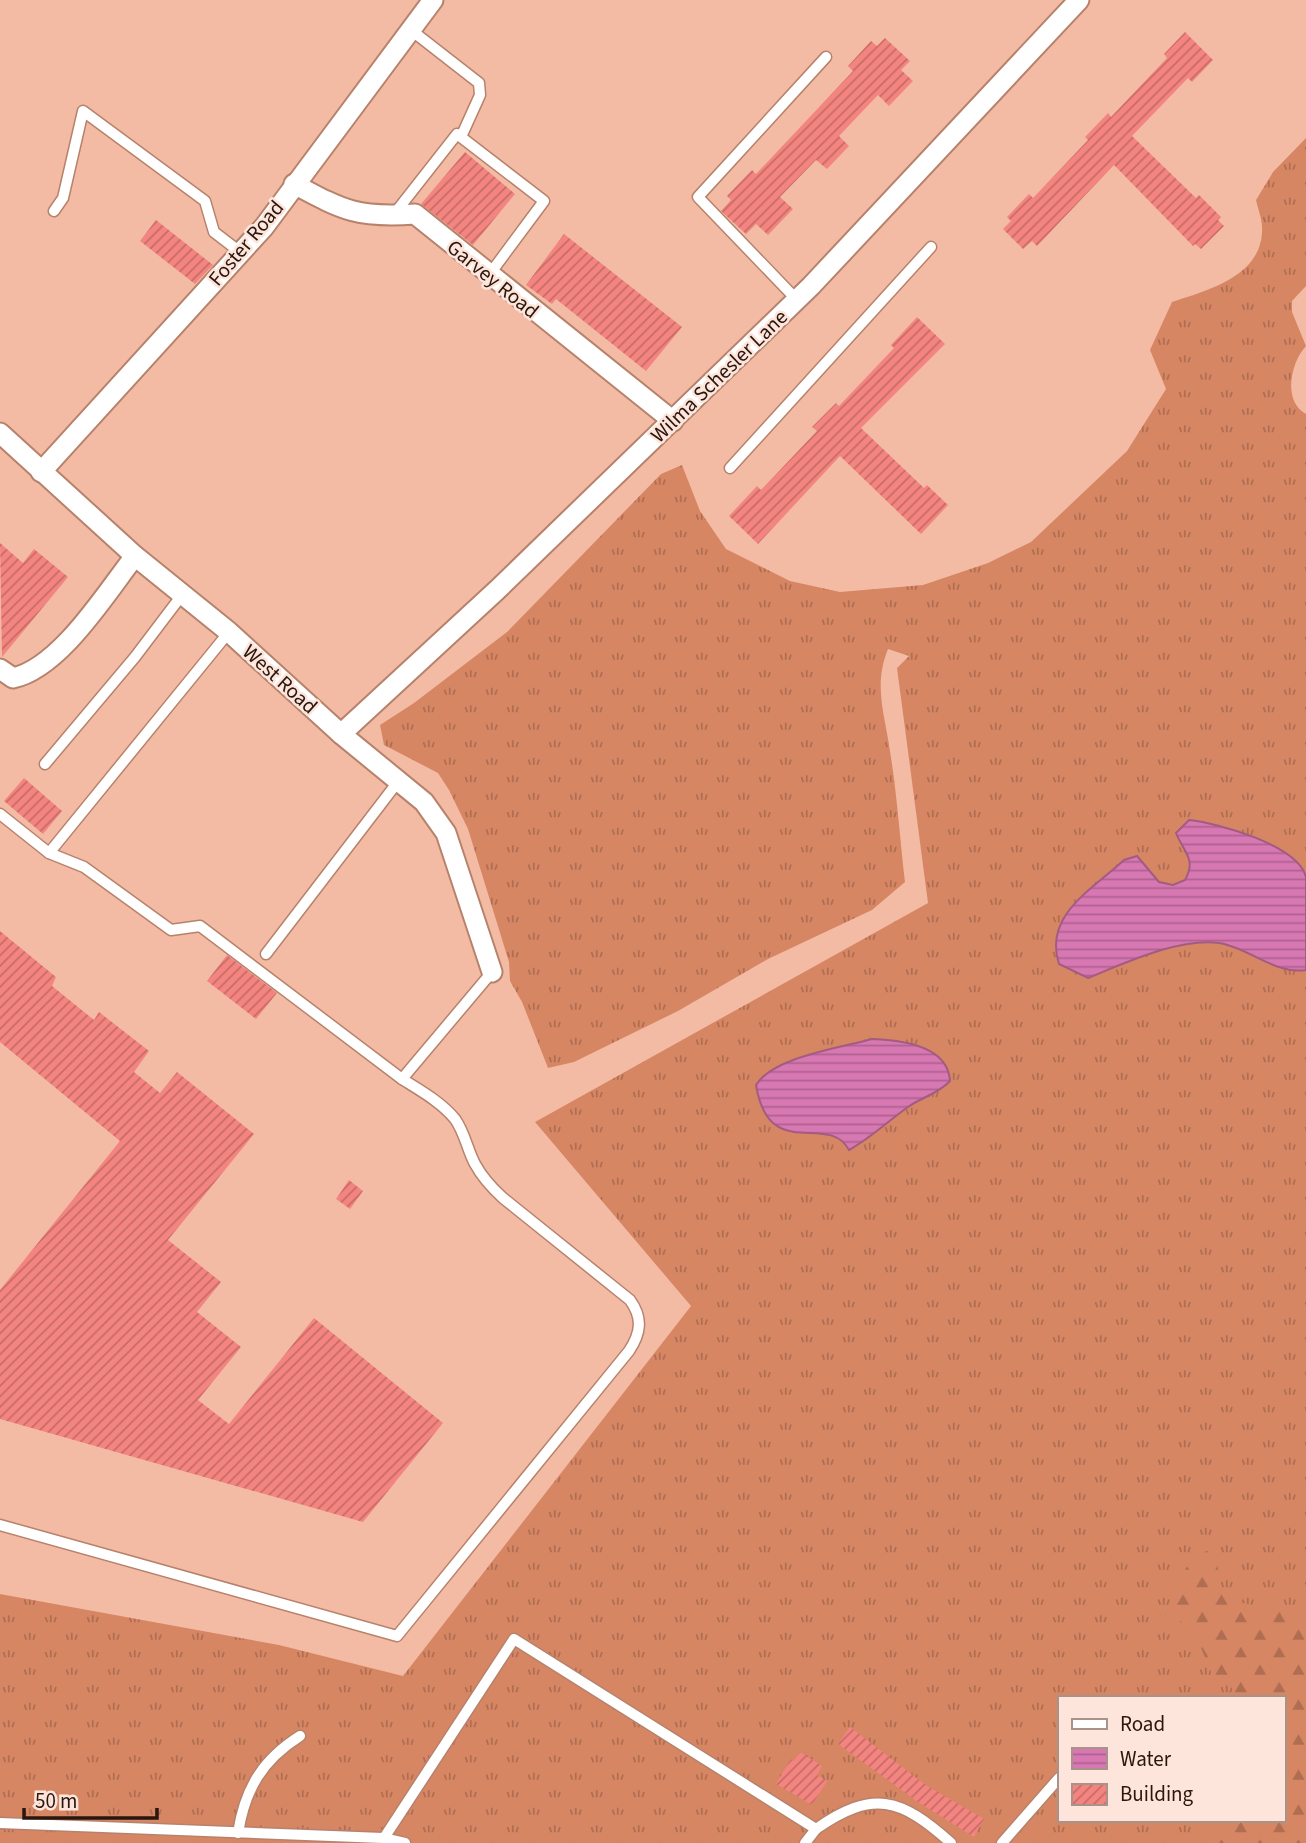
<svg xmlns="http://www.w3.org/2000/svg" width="1306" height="1843" viewBox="0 0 1306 1843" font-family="'Source Sans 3',sans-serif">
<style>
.grass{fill:url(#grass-tufts)}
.forest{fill:url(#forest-firs)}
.water{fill:url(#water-rules);stroke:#a35b81;stroke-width:2}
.building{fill:url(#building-hatch)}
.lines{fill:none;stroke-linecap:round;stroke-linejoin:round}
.service-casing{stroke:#b7826c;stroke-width:13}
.minor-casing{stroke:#b7826c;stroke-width:23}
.service{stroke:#fff;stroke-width:10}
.minor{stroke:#fff;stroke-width:19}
.labels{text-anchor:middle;stroke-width:5;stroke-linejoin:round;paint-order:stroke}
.street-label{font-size:21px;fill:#2a160d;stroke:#fde5db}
</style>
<defs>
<pattern id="grass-tufts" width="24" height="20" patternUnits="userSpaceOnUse" patternTransform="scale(1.75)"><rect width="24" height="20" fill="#d78664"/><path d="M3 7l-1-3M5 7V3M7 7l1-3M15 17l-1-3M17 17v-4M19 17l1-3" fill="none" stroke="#af6d51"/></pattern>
<pattern id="forest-firs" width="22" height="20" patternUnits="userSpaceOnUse" patternTransform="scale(1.75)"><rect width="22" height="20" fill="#d78664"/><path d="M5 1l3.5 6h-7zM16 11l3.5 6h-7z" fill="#af6d51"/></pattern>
<pattern id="water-rules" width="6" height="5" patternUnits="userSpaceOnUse" patternTransform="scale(1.75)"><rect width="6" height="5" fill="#d778b3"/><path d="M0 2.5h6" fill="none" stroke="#af6190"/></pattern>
<pattern id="building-hatch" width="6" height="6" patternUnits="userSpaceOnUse" patternTransform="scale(1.75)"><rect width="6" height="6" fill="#f48480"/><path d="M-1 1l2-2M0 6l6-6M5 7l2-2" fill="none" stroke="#c66b67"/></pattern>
</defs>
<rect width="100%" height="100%" fill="#f4bba4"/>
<path class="grass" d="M1306,138V286L1292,301V312L1306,346C1291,362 1282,401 1306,414V1705L1283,1698H1059V1820H1239L1224,1843H0V1594L279,1645L403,1676L691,1306L535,1122L928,903L897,668L909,656L888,649C873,686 885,714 890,751C897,794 900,839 905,882L872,910L768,959L678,1011L574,1062L548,1068L522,1002L510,981L509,962L468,829L449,790L438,773L384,745L380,725L414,703L507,632L661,474L682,465L700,511L726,549L790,581L840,592L923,585L988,563L1031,542L1127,451L1166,389L1150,350L1172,302C1208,290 1264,276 1262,227C1262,219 1258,209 1256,200L1273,172Z"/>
<path class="forest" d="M1215,1549C1218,1561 1218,1583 1225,1593C1234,1608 1290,1609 1306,1608V1843H1211L1224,1820H1283V1698H1238L1232,1688L1214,1679L1192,1626L1165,1615C1175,1590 1184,1553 1215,1549Z"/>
<g class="water">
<path d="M1189,820C1218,823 1298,845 1306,877C1306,896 1306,948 1306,970C1275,975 1248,947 1219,943C1180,937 1123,964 1088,978L1059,964C1043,915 1093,889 1124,860L1137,856L1159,882L1173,885L1185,880C1197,859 1183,851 1176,833Z"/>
<path d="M872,1039C901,1040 948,1046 950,1081C938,1094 922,1097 908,1107C888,1121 871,1138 849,1150C828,1111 769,1164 756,1085C773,1057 840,1048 872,1039Z"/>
</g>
<g class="building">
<path d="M1185,32L1213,60L1192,82L1188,78L1132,136L1196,198L1199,195L1221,217L1218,220L1224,226L1201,249L1195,244L1193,246L1114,165L1037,246L1032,241L1023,249L1003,229L1011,221L1007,217L1029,194L1033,198L1088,140L1085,137L1108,113L1111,117L1167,58L1164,54Z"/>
<path d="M885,38L910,61L901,70L913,81L889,106L878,95L839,136L849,146L827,169L816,160L780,197L793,209L768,235L756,224L746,234L721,211L731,200L727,196L752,170L756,174L853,71L848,66L871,41L877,46Z"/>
<path d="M465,152L515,194L473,245L421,204Z"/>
<path d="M156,220L213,265L195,284L140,241Z"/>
<path d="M564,234L682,327L646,371L556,299L552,304L526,285Z"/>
<path d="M917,317L945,344L861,428L924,488L927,485L948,505L921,534L840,456L758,544L729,516L757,486L761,490L817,431L812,427L836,403L839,406L894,348L891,345Z"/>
<path d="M0,543L23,563L34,549L68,577L2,657Z"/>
<path d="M24,778L62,811L43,834L4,801Z"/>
<path d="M0,931L56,977L52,986L94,1020L99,1012L149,1051L134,1072L160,1093L177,1072L254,1134L168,1240L221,1282L197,1312L241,1347L198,1400L229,1424L314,1318L443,1423L363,1522L0,1419V1290L120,1141L0,1042Z"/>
<path d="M227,955L277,993L256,1019L207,981Z"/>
<path d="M349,1180L363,1191L350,1209L336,1199Z"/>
<path d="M850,1727L927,1786L984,1819L974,1837L918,1802L838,1744Z"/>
<path d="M800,1752L822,1766L817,1775L827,1781L812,1805L776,1784L791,1759L794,1761Z"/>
</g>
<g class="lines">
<g class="service-casing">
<g id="service">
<path d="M411,30L479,83L480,95L461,137"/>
<path d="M54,211L63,198L83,111L205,201L214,232L240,252"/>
<path d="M395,213L457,134L544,201L489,275"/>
<path d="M797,300L698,197L826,57"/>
<path d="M730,468L931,247"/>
<path d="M45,764L135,657L182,595"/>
<path d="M0,814L49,853L84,867L171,930L200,926L402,1079C421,1091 441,1102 455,1119C465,1133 467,1149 475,1164C482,1177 492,1188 503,1198L630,1300C643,1318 641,1333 629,1351L397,1636L0,1525"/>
<path d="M49,853L229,632"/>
<path d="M266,954L397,783"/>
<path d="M402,1079L492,972"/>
<path d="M0,1823L383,1838L405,1843"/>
<path d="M238,1833C245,1789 262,1760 300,1736"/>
<path d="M384,1838L514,1639L816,1829C873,1789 901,1798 951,1843"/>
<path d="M805,1843L816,1829"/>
<path d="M1002,1843L1059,1778"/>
</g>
</g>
<g class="minor-casing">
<g id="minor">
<path d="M294,184C344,211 358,218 415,214L673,421"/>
<path d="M0,433L135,556L229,632L341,734L424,802L446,833L492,972"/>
<path d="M41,472L264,227L433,0"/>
<path d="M0,669L13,678C60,668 106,593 135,556"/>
<path d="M341,734L497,590L811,286L1079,0"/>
</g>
</g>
<use href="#service" class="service"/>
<use href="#minor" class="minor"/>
</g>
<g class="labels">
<g class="street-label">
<text transform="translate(246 243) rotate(-50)" y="7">Foster Road</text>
<text transform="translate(493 279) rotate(39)" y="7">Garvey Road</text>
<text transform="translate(719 376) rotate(-44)" y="7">Wilma Schesler Lane</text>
<text transform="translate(280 679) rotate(42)" y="7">West Road</text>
</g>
</g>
<rect x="1058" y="1696" width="228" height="126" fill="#fde5db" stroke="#a99289" stroke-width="2"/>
<rect x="1072" y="1719" width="35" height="10" fill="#ffffff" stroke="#a99289" stroke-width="2"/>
<text x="1120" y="1731" font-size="21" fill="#2a160d">Road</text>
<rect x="1072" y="1748" width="35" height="21" fill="url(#water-rules)" stroke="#a99289" stroke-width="2"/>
<text x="1120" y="1766" font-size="21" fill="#2a160d">Water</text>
<rect x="1072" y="1784" width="35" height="21" fill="url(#building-hatch)" stroke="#a99289" stroke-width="2"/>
<text x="1120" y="1801" font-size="21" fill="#2a160d">Building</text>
<path d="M24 1808v10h133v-10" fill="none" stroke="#2a160d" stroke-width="3.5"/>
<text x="35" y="1808" font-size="21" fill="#2a160d" stroke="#fde5db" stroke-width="5" paint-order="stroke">50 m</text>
</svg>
